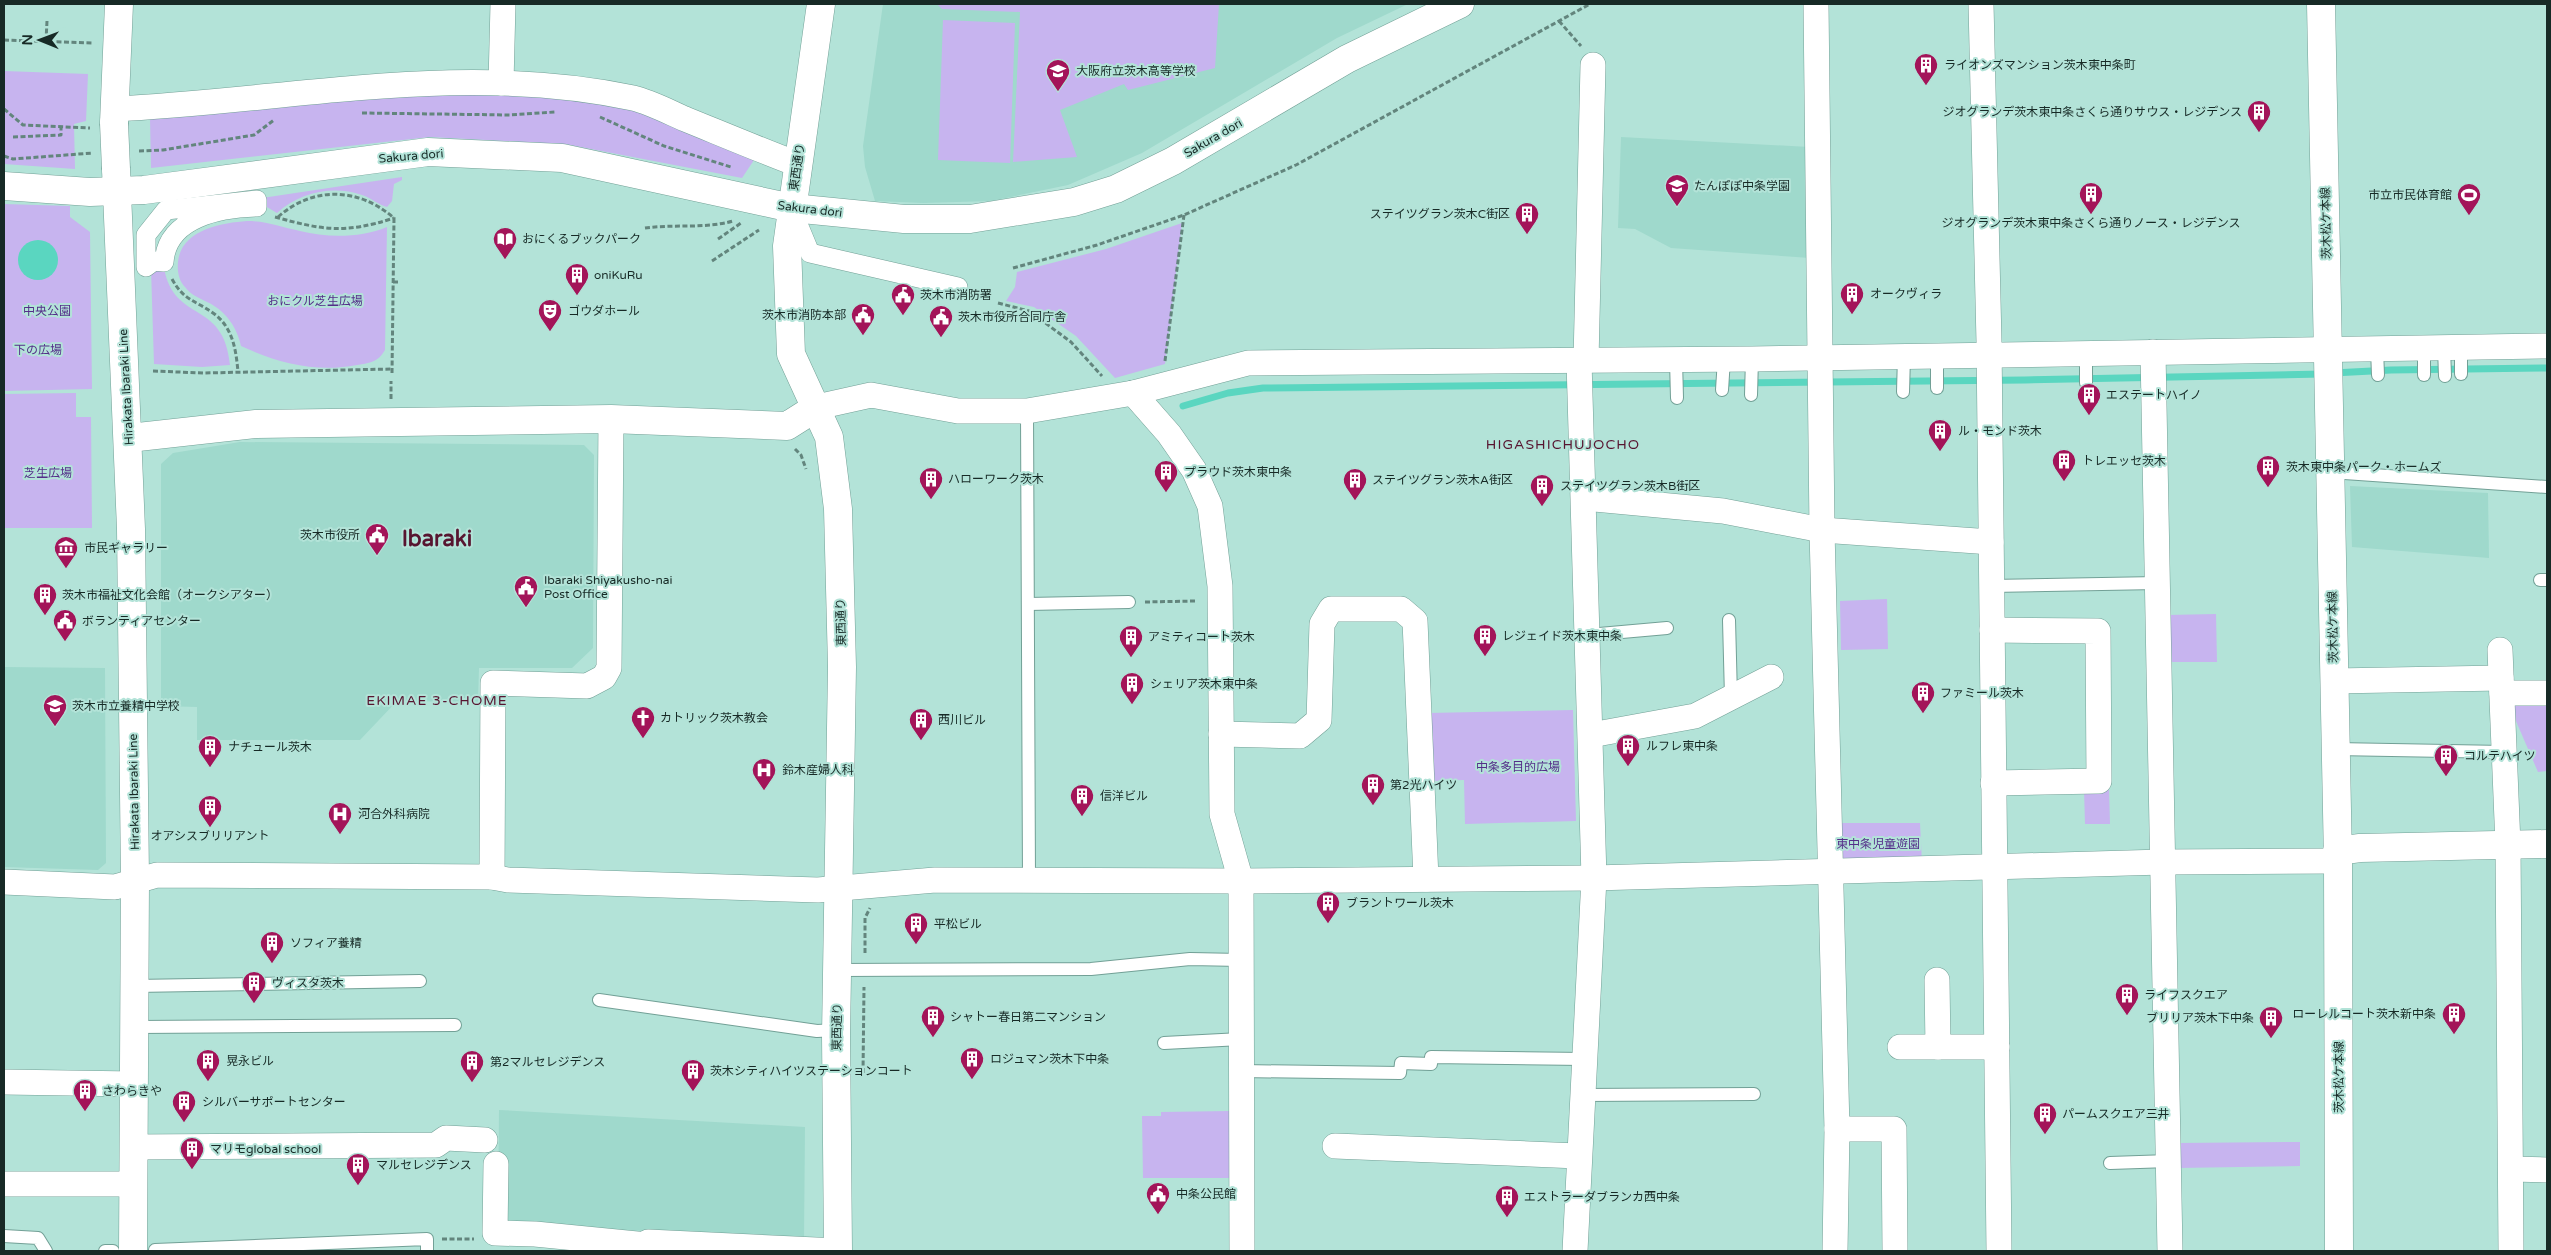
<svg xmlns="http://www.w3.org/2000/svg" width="2551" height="1255" viewBox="0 0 2551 1255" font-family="'Varela Round','Noto Sans JP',sans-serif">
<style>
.built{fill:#9fd9cc}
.green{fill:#c7b4ef}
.water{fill:#5ad6c0}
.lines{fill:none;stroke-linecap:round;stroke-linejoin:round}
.stream{stroke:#5ad6c0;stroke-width:7}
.service-casing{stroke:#72a096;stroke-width:14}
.pedestrian-casing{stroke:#72a096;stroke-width:20}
.minor-casing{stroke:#72a096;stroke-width:26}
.tertiary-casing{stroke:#72a096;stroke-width:29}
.secondary-casing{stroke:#72a096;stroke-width:29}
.path{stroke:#63857d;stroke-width:3;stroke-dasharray:5 2.5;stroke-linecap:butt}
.service{stroke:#fff;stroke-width:12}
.pedestrian{stroke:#fff;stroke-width:19}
.minor{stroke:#fff;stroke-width:25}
.tertiary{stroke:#fff;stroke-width:28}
.secondary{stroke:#fff;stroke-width:28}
.secondary-bridge-casing{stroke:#72a096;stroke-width:29;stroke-linecap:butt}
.secondary-bridge{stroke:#fff;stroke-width:28}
.labels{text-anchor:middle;stroke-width:4;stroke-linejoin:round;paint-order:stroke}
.poi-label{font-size:12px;fill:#172a26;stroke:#b3e3d8;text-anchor:start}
.street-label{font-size:12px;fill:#172a26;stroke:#b3e3d8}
.park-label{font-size:12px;fill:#542e89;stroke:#b3e3d8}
.neighbourhood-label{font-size:14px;letter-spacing:1px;fill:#571530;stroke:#b3e3d8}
.town-label{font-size:22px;font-weight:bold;fill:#571530;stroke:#b3e3d8}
</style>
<rect width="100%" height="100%" fill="#b3e3d8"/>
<g class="built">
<path d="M883,4H1408L1337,38L1142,153L1068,185L991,201L923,203L875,201L865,167L863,146Z"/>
<path d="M1621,137L1809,147L1810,258L1671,248L1635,229L1618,228Z"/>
<path d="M240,442L584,445L594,455L593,648L572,668H479L478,702L397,701L360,740H197V707L161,706V464L173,453Z"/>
<path d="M2350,486L2488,493L2489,558L2352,547Z"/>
<path d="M4,667L105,668L106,863L98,870L4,867Z"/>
<path d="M499,1110L805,1127L804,1240L498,1223Z"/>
</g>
<g class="green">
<path d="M937,4H1219L1215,68L1128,90L1124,84L1060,110L1077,157L1013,162L1020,12L942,9Z"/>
<path d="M943,20L1015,23L1010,163L938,160Z"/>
<path d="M4,71L88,74L86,121L74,124L75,169L4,164Z"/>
<path d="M374,94L568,96L628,107L756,157L742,178L565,144L430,137L151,168L150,118Z"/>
<path d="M402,177V180L394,184L392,201L387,207C379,205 371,198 362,195C333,185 300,192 277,213L260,203L262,198Z"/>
<path d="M4,204L70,206V217L90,232L92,389L4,391Z"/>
<path d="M247,221C266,221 281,227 300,231C328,238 360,238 387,227L385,350C378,362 370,363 357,365C316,373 278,363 241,346C237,327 225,310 207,302C199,298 191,295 185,287C179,281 177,271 178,262C181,230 221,223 247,221Z"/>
<path d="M1182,223L1165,364L1115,378L1076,336L1034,307L1006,301L1015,287L1017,272L1106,249Z"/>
<path d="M164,268C174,324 224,299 230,365L202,367L154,364L151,269Z"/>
<path d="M76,393V417H91L92,528H4V394Z"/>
<path d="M1887,599L1888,649L1841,650L1840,601Z"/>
<path d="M2216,614L2217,662H2169L2167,615Z"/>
<path d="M2547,699V771L2538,772L2509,705Z"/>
<path d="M1573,710L1576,821L1465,824L1464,780L1430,781L1428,713Z"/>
<path d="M2084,789H2109L2110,824H2085Z"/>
<path d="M1834,823H1920L1922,864L1836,865Z"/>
<path d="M1230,1111L1231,1178H1143L1142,1116H1161V1112Z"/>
<path d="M2300,1142V1166L2177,1168V1143Z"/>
</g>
<circle class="water" cx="38" cy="260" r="20"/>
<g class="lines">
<g class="stream">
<path d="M2333,373L2391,370L2547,368"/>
<path d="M1183,406L1228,393L1263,388L2025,380L2323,374"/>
</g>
<g class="service-casing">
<g id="service">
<path d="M2444,348L2445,376"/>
<path d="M2377,349L2378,375"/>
<path d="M1676,360L1677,398"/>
<path d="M2461,374V347"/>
<path d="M2424,375V348"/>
<path d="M2086,383V353"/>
<path d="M1937,388V356"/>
<path d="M1722,390L1724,359"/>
<path d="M1903,392L1904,356"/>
<path d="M1751,395L1752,359"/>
<path d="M1027,411L1029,881"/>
<path d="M2330,472L2547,487"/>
<path d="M2540,580H2547"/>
<path d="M1991,586L2158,583"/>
<path d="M1028,604L1129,602"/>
<path d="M1729,620L1731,697"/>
<path d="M1588,635L1667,628"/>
<path d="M2335,749L2504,752"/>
<path d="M837,970L1091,969L1190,959L1241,960"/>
<path d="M135,986L420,981"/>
<path d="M599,1000L817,1031L836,1030"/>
<path d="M135,1027L455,1025"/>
<path d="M1164,1043L1241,1039"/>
<path d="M1241,1071L1400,1073L1401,1063L1431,1064V1057L1584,1059"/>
<path d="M1582,1095L1754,1094"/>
<path d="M2110,1163L2169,1161"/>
<path d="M4,1236L38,1238L46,1251"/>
<path d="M155,1250L427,1239V1251"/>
<path d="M105,1251H113"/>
</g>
</g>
<g class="pedestrian-casing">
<g id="pedestrian">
<path d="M257,200V207C221,208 167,217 164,262L154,261L146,267V235L166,210Z"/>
<path d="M793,212L810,253L958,287"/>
</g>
</g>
<g class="minor-casing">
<g id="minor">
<path d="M1816,4L1822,530L1837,1129L1835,1251"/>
<path d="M1981,4L1989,342L1999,1251"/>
<path d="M501,83L503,4"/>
<path d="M114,109C286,101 461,61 633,98C650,102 669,112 685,119C722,134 760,150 797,164"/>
<path d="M2153,352L2170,1251"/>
<path d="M1586,361L1593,65"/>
<path d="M1133,393L1169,434L1194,470L1210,506L1220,586L1222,814L1241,881L1242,1251"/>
<path d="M817,407L871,395L958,411H1027L1133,393L1248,363L1752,359L2547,346"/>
<path d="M1584,498L1723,511L1822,530L1991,542"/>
<path d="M1992,630L2098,631L2099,781L1993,783"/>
<path d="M2500,650L2508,845L2511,1251"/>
<path d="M2334,681L2501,678"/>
<path d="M2502,693H2547"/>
<path d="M1221,734L1300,736L1319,720L1322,624L1331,609H1401L1415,621L1426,879"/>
<path d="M1591,735L1695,716L1771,677"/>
<path d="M492,877L493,683L587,686L604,677L609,668L611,419"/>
<path d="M4,882L115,887L157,875L492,877L508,880L818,890L935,880L1241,881L1594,878L2163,862L2338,861"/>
<path d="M1937,980L1938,1047"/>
<path d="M1900,1047H1997"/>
<path d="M4,1082L134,1084"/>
<path d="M1837,1129H1894L1895,1251"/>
<path d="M1335,1146L1578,1156"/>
<path d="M133,1147L436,1145L446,1138L485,1140"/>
<path d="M496,1164L495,1233L535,1234L647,1245L648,1242L838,1251"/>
<path d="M2511,1169L2547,1170"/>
<path d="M4,1184H133"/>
<path d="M1575,1251L1594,878L1579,361"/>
</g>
</g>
<g class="tertiary-casing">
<g id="tertiary">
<path d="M821,4L787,246L791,354L829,437L838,509L842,667L836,1035L838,1251"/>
<path d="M2321,4L2338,861L2339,1251"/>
<path d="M4,186L90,192L144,190L428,152L562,158L792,208L904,219H970L1074,202L1116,189L1173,161L1347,59L1460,4"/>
<path d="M129,438L256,424L611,419L787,426L817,407"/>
<path d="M2337,851L2360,848L2547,844"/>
</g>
</g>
<g class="secondary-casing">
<g id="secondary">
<path d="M114,123L119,4"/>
<path d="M116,169L131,529L135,880L133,1251"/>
</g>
</g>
<g class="path">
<path d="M1559,21L1581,46"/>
<path d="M4,40L93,43"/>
<path d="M46,41L47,21"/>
<path d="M4,109L23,125L90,128"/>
<path d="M362,113L510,115L555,112"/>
<path d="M600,117L664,146L731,167"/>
<path d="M13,137L61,135V127"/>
<path d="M139,151L163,150L254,135L274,120"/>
<path d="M4,156L13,159L93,153"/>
<path d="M275,217C322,230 345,234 394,218"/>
<path d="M278,217C313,186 358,187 394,218L392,373"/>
<path d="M645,228C674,224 705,229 733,221"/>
<path d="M718,239L741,223"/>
<path d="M712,261L759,230"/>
<path d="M1013,268L1097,245L1184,215L1296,165L1590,4"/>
<path d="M172,279C184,301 195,300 213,313C233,327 236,350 238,372"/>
<path d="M393,282H399"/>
<path d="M998,303L1029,311L1071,342L1102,376"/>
<path d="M1165,361L1184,215"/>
<path d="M153,371L203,373L392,369"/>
<path d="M391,399V381"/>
<path d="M795,449L801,455L806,469"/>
<path d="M1145,602L1196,601"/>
<path d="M865,953V918L870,908"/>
<path d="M863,1073L864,987"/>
<path d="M442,1239H474"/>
</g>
<use href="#service" class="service"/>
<use href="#pedestrian" class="pedestrian"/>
<use href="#minor" class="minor"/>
<use href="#tertiary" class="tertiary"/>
<use href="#secondary" class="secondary"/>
<g class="secondary-bridge-casing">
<path id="secondary-bridge" d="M114,123L116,169"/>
</g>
<use href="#secondary-bridge" class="secondary-bridge"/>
</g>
<defs>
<g id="building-pin" transform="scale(1.25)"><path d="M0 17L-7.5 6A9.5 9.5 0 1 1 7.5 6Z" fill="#a31459" stroke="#b3e3d8"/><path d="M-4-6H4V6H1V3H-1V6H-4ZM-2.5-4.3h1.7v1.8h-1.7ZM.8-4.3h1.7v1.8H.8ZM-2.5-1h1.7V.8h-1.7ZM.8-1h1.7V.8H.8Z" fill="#fff"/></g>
<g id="school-pin" transform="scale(1.25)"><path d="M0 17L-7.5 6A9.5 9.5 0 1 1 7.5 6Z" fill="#a31459" stroke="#b3e3d8"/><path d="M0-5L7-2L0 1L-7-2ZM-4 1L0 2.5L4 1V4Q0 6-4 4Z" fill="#fff"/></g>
<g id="stadium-pin" transform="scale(1.25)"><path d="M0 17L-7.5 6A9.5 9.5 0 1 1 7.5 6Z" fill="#a31459" stroke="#b3e3d8"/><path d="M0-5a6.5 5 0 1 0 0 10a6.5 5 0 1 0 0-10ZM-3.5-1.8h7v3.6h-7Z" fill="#fff"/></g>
<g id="library-pin" transform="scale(1.25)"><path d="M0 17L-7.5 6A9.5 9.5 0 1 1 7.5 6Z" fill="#a31459" stroke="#b3e3d8"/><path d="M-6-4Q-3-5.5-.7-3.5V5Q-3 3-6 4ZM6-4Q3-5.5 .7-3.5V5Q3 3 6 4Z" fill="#fff"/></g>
<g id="civic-pin" transform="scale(1.25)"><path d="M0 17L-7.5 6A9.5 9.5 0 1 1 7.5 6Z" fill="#a31459" stroke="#b3e3d8"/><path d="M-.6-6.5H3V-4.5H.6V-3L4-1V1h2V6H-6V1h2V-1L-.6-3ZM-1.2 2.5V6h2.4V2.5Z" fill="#fff"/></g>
<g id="theatre-pin" transform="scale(1.25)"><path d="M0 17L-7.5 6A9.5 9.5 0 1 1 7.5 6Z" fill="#a31459" stroke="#b3e3d8"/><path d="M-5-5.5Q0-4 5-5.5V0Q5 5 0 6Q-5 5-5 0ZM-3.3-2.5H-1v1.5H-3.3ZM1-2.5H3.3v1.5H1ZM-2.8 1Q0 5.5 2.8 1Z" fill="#fff"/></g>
<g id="museum-pin" transform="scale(1.25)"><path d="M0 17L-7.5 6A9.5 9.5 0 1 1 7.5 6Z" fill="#a31459" stroke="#b3e3d8"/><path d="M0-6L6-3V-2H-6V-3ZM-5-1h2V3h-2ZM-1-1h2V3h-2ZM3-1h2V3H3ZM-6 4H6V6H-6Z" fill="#fff"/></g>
<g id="church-pin" transform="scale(1.25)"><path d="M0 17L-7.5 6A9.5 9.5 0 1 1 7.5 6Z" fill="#a31459" stroke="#b3e3d8"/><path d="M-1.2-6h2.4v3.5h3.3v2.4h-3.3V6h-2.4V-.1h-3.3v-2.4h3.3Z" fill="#fff"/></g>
<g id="hospital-pin" transform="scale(1.25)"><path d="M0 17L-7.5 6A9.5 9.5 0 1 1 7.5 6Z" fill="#a31459" stroke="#b3e3d8"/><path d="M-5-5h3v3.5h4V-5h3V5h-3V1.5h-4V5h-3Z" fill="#fff"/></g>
</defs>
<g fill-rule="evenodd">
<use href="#building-pin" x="1926" y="65"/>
<use href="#school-pin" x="1058" y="71"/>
<use href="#building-pin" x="2259" y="112"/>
<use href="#school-pin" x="1677" y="186"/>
<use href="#building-pin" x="2091" y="194"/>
<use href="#stadium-pin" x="2469" y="195"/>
<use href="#building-pin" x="1527" y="214"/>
<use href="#library-pin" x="505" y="239"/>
<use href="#building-pin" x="577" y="275"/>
<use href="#building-pin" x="1852" y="294"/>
<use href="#civic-pin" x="903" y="295"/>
<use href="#theatre-pin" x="550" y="311"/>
<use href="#civic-pin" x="863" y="315"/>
<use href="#civic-pin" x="941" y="317"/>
<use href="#building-pin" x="2089" y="395"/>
<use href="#building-pin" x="1940" y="431"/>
<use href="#building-pin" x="2064" y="461"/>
<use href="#building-pin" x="2268" y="467"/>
<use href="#building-pin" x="1166" y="472"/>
<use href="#building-pin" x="931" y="479"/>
<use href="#building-pin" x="1355" y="480"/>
<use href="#building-pin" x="1542" y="486"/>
<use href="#civic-pin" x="377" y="535"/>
<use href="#museum-pin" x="66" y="548"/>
<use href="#civic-pin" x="526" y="587"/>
<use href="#building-pin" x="45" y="595"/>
<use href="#civic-pin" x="65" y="621"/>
<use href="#building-pin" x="1485" y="636"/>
<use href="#building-pin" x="1131" y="637"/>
<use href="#building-pin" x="1132" y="684"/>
<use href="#building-pin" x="1923" y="693"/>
<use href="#school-pin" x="55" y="706"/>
<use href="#church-pin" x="643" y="718"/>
<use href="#building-pin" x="921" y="720"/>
<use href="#building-pin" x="1628" y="746"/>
<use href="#building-pin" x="210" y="747"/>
<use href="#building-pin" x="2446" y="756"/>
<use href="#hospital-pin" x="764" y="770"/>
<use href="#building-pin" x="1373" y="785"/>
<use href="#building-pin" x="1082" y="796"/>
<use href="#building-pin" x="210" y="807"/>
<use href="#hospital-pin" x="340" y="814"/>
<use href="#building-pin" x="1328" y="903"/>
<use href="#building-pin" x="916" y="924"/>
<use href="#building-pin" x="272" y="943"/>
<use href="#building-pin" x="254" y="983"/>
<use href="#building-pin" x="2127" y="995"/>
<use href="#building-pin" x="2454" y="1014"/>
<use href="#building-pin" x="933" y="1017"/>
<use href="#building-pin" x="2271" y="1018"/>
<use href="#building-pin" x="972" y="1059"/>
<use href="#building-pin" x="208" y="1061"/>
<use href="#building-pin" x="472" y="1062"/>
<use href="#building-pin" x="693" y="1071"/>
<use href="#building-pin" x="85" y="1091"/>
<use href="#building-pin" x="184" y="1102"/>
<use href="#building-pin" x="2045" y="1114"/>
<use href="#building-pin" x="192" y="1149"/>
<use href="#building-pin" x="358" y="1165"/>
<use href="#civic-pin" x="1158" y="1194"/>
<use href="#building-pin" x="1507" y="1197"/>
</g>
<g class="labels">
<g class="poi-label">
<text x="1944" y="69">ライオンズマンション茨木東中条町</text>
<text x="1076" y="75">大阪府立茨木高等学校</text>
<text x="2242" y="116" text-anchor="end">ジオグランデ茨木東中条さくら通りサウス・レジデンス</text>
<text x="1694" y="190">たんぽぽ中条学園</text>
<text x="2452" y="199" text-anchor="end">市立市民体育館</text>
<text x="1510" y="218" text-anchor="end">ステイツグラン茨木C街区</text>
<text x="2091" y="227" text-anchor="middle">ジオグランデ茨木東中条さくら通りノース・レジデンス</text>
<text x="522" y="243">おにくるブックパーク</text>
<text x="594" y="279">oniKuRu</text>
<text x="1870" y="298">オークヴィラ</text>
<text x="920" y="299">茨木市消防署</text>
<text x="568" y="315">ゴウダホール</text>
<text x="846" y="319" text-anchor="end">茨木市消防本部</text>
<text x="958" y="321">茨木市役所合同庁舎</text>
<text x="2106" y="399">エステートハイノ</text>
<text x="1958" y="435">ル・モンド茨木</text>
<text x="2082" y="465">トレエッセ茨木</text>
<text x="2286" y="471">茨木東中条パーク・ホームズ</text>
<text x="1184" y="476">プラウド茨木東中条</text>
<text x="948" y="483">ハローワーク茨木</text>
<text x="1372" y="484">ステイツグラン茨木A街区</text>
<text x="1560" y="490">ステイツグラン茨木B街区</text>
<text x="360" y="539" text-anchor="end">茨木市役所</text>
<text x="84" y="552">市民ギャラリー</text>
<text x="544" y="584">Ibaraki Shiyakusho-nai<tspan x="544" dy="14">Post Office</tspan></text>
<text x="62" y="599">茨木市福祉文化会館（オークシアター）</text>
<text x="82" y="625">ボランティアセンター</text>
<text x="1502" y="640">レジェイド茨木東中条</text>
<text x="1148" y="641">アミティコート茨木</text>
<text x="1150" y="688">シェリア茨木東中条</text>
<text x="1940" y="697">ファミール茨木</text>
<text x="72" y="710">茨木市立養精中学校</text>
<text x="660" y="722">カトリック茨木教会</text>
<text x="938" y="724">西川ビル</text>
<text x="1646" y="750">ルフレ東中条</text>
<text x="228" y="751">ナチュール茨木</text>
<text x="2464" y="760">コルテハイツ</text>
<text x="782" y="774">鈴木産婦人科</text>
<text x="1390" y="789">第2光ハイツ</text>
<text x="1100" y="800">信洋ビル</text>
<text x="358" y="818">河合外科病院</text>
<text x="210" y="840" text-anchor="middle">オアシスブリリアント</text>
<text x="1346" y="907">ブラントワール茨木</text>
<text x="934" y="928">平松ビル</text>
<text x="290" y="947">ソフィア養精</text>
<text x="272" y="987">ヴィスタ茨木</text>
<text x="2144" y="999">ライフスクエア</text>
<text x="2436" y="1018" text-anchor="end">ローレルコート茨木新中条</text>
<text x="950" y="1021">シャトー春日第二マンション</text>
<text x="2254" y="1022" text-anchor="end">ブリリア茨木下中条</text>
<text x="990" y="1063">ロジュマン茨木下中条</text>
<text x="226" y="1065">晃永ビル</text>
<text x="490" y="1066">第2マルセレジデンス</text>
<text x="710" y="1075">茨木シティハイツステーションコート</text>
<text x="102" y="1095">さわらきや</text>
<text x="202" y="1106">シルバーサポートセンター</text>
<text x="2062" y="1118">パームスクエア三井</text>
<text x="210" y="1153">マリモglobal school</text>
<text x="376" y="1169">マルセレジデンス</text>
<text x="1176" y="1198">中条公民館</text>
<text x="1524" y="1201">エストラーダブランカ西中条</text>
</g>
<g class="street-label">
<text transform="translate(1213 138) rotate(-30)" y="4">Sakura dori</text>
<text transform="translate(411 156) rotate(-5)" y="4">Sakura dori</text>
<text transform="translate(797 167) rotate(-82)" y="4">東西通り</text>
<text transform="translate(810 209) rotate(7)" y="4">Sakura dori</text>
<text transform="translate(2326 223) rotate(-91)" y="4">茨木松ケ本線</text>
<text transform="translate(126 387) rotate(-93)" y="4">Hirakata Ibaraki Line</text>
<text transform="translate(841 622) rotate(-91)" y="4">東西通り</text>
<text transform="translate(2333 627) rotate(-91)" y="4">茨木松ケ本線</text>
<text transform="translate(134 792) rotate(-91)" y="4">Hirakata Ibaraki Line</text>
<text transform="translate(837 1027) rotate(-89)" y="4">東西通り</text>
<text transform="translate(2339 1077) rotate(-90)" y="4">茨木松ケ本線</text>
</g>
<g class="park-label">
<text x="315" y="305">おにクル芝生広場</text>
<text x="47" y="315">中央公園</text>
<text x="38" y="354">下の広場</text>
<text x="48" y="477">芝生広場</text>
<text x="1518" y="771">中条多目的広場</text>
<text x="1878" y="848">東中条児童遊園</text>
</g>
<g class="neighbourhood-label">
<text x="1563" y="449">HIGASHICHUJOCHO</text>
<text x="437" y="705">EKIMAE 3-CHOME</text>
</g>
<g class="town-label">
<text x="437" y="546">Ibaraki</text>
</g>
</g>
<rect width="2551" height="1255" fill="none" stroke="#172a26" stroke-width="10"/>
<g transform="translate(40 40) rotate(271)" stroke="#b3e3d8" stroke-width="4" paint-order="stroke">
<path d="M0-4L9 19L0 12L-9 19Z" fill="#172a26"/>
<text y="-8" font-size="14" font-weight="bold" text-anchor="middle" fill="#172a26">N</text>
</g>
</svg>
